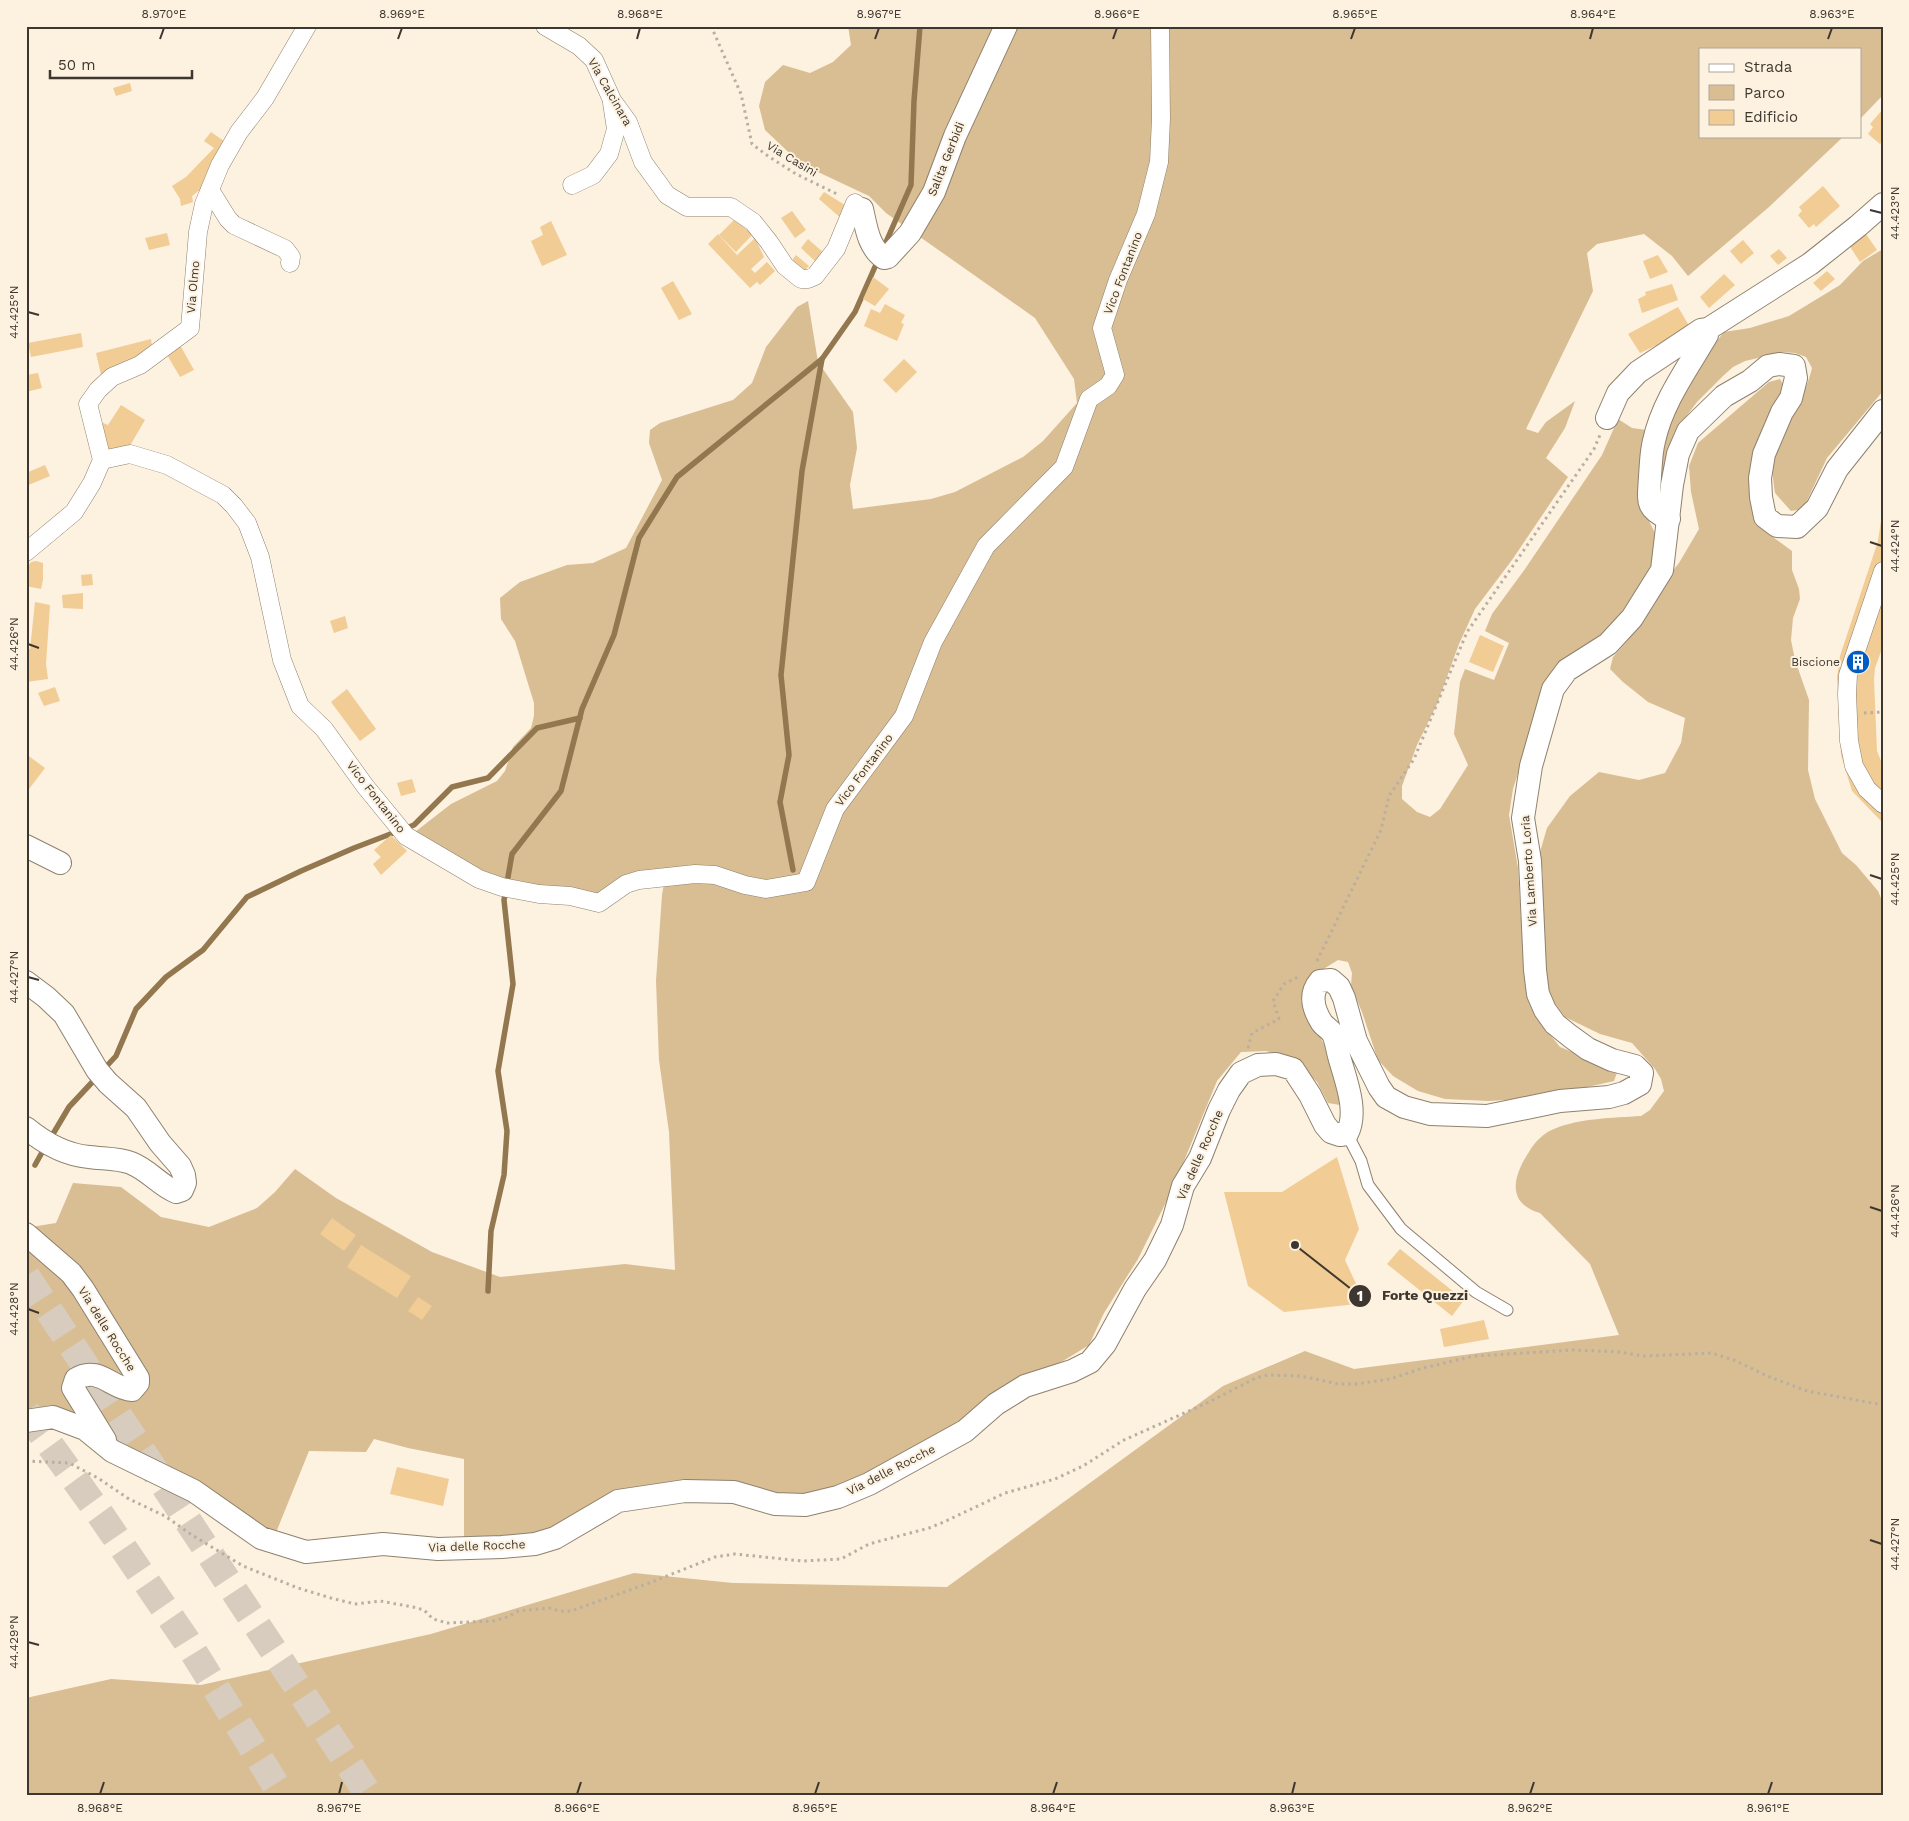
<svg xmlns="http://www.w3.org/2000/svg" width="1909" height="1821" viewBox="0 0 1909 1821" font-family="'Work Sans',sans-serif">
<style>
.green{fill:#d9bd93}
.lines{fill:none;stroke-linecap:round;stroke-linejoin:round}
.stream{stroke:#92774f;stroke-width:5.5}
.building{fill:#f1cc94}
.motorway-tunnel{stroke:#d7ccbd;stroke-width:28;stroke-dasharray:28 14;stroke-linecap:butt}
.service-casing{stroke:#8e816d;stroke-width:13}
.pedestrian-casing{stroke:#8e816d;stroke-width:19}
.minor-casing{stroke:#8e816d;stroke-width:24}
.path{stroke:#b9afa1;stroke-width:3;stroke-dasharray:2.5 4;stroke-linecap:butt}
.service{stroke:#fff;stroke-width:11}
.pedestrian{stroke:#fff;stroke-width:18}
.minor{stroke:#fff;stroke-width:22}
.ticks{fill:none;stroke:#3d372f;stroke-width:2}
.labels{text-anchor:middle;stroke-width:4;stroke-linejoin:round;paint-order:stroke}
.street-label{font-size:12px;fill:#3d372f;stroke:#fdf1e0}
.poi-label{font-size:12px;fill:#3d372f;stroke:#fdf1e0;text-anchor:end}
.leader{fill:none;stroke:#3d372f;stroke-width:2}
.callout-dot{fill:#3d372f;stroke:#fdf1e0;stroke-width:2}
.mark-label{font-size:15px;text-anchor:middle;font-weight:bold;fill:#fff}
.callout-label{font-size:14px;text-anchor:middle;font-weight:bold;fill:#3d372f;stroke:#fdf1e0;stroke-width:4;stroke-linejoin:round;paint-order:stroke}
.neatline{fill:none;stroke:#3d372f;stroke-width:2}
.ticks-label{font-size:12px;text-anchor:middle;fill:#3d372f}
</style>
<rect width="100%" height="100%" fill="#fdf1e0"/>
<g class="green">
<path d="M848,26H1883V95L1860,119V49H1700V136H1844L1769,207L1688,276L1672,256L1644,234L1597,244L1587,253L1593,291L1526,429L1538,433L1546,422L1575,401L1565,428L1546,458L1568,477L1512,560L1475,609L1459,644L1437,704L1417,745L1402,786V799L1417,812L1430,817L1440,809L1468,765L1454,734L1460,682L1465,669L1494,680L1509,643L1485,631L1492,614L1525,569L1602,455L1618,419L1632,428L1647,430L1646,515L1660,543L1649,574L1625,610L1603,633L1576,654L1533,726L1513,789L1509,815L1518,868L1523,953L1531,1000L1543,1026L1560,1047L1618,1070L1614,1081L1538,1098L1489,1101L1445,1099L1418,1091L1393,1076L1378,1060L1362,1012L1351,985L1352,973L1348,962L1338,960L1309,978L1301,1001L1335,1065L1340,1105L1328,1103L1317,1082L1300,1065L1289,1058L1266,1051L1241,1052L1217,1081L1172,1190L1138,1259L1104,1313L1089,1345L1063,1361L1015,1382L941,1437L836,1489L802,1498L715,1482L534,1536L464,1542V1459L408,1448L374,1439L366,1452L309,1451L275,1535L231,1504L26,1415V1223L31,1227L56,1223L73,1183L121,1187L161,1217L209,1227L257,1208L275,1192L295,1169L336,1198L432,1252L500,1277L625,1264L675,1270L669,1132L659,1060L656,981L662,895L666,871L591,895L513,884L479,873L415,832L451,804L497,781L505,771L513,747L531,728L534,716V703L515,641L501,619L500,598L520,582L567,565L593,563L626,548L662,480L649,443L650,430L660,423L733,400L752,383L766,347L797,307L808,301L818,362L853,412L857,448L850,485L853,509L931,499L955,492L1023,457L1043,441L1077,403L1074,379L1035,318L886,213L869,196L801,164L765,130L759,106L765,82L783,65L810,73L833,62L851,45Z"/>
<path d="M1883,249V391L1827,458L1803,509L1791,511L1775,493C1773,479 1770,461 1776,447C1786,419 1805,399 1812,368L1806,357L1795,353L1783,352L1745,361L1733,367L1723,376L1697,402L1682,422L1661,504L1656,454L1695,368L1724,332L1750,328L1789,316L1840,285L1863,261Z"/>
<path d="M1780,379L1785,388L1753,504L1766,532L1792,551V570L1799,589L1800,599L1793,618L1791,640L1795,660L1809,700L1808,770L1815,799L1842,853L1856,865L1878,891L1883,903V1795H26V1698L111,1679L201,1685L431,1634L634,1573L733,1583L947,1587L1223,1386L1305,1351L1354,1369L1619,1335L1590,1264L1540,1213C1506,1203 1513,1176 1529,1152C1534,1143 1543,1133 1554,1129C1580,1118 1613,1118 1641,1116L1650,1110L1664,1091L1661,1079L1655,1069L1632,1043L1600,1034L1565,1017L1551,998L1543,962V876L1540,852L1547,828L1570,796L1599,772L1639,780L1665,773L1681,743L1685,718L1648,702L1623,682L1610,669L1613,657L1628,640L1650,599L1679,563L1699,529L1691,492L1689,466L1698,443L1769,382Z"/>
</g>
<g class="lines">
<g class="stream">
<path d="M883,249L911,185L914,101L920,26"/>
<path d="M793,870L780,802L789,755L781,675L802,471L822,359L855,312L878,260"/>
<path d="M103,1070L116,1056L136,1009L166,977L203,950L247,897L301,871L354,848L414,825L452,787L488,778L537,728L580,718"/>
<path d="M50,1139L69,1107L97,1077"/>
<path d="M35,1165L45,1147"/>
<path d="M488,1291L491,1231L504,1175L507,1131L498,1071L513,984L504,900L512,854L561,791L582,709L614,635L639,538L677,477L822,359"/>
</g>
</g>
<g class="building">
<path d="M130,83L132,91L116,96L113,88Z"/>
<path d="M1883,109V141L1880,144L1868,134L1873,127L1870,124Z"/>
<path d="M211,132L231,146L205,186L192,196L193,202L181,206L180,199L172,186L186,177L214,148L204,141Z"/>
<path d="M1823,186L1840,206L1816,227L1814,224L1809,228L1798,215L1802,211L1799,207Z"/>
<path d="M824,192L848,207L843,220L819,199Z"/>
<path d="M792,211L806,230L795,238L781,218Z"/>
<path d="M735,219L752,235L736,252L719,235Z"/>
<path d="M551,221L567,255L542,266L531,241L543,235L540,227Z"/>
<path d="M167,233L170,245L149,250L145,238Z"/>
<path d="M718,234L737,255L755,238L764,257L751,269L755,273L767,262L775,271L760,285L757,282L750,288L708,244Z"/>
<path d="M1866,234L1877,250L1860,262L1849,245Z"/>
<path d="M808,239L825,254L817,263L801,248Z"/>
<path d="M1743,240L1754,253L1741,264L1730,251Z"/>
<path d="M1779,249L1787,258L1778,265L1770,256Z"/>
<path d="M796,255L809,266L802,273L790,263Z"/>
<path d="M1658,255L1668,272L1650,279L1643,261Z"/>
<path d="M1827,271L1835,279L1821,291L1813,283Z"/>
<path d="M1724,274L1735,285L1709,308L1700,297Z"/>
<path d="M873,277L889,289L875,306L863,299Z"/>
<path d="M673,281L692,314L679,320L661,288Z"/>
<path d="M1672,284L1678,300L1642,313L1638,299L1646,295L1645,292Z"/>
<path d="M885,304L905,315L901,323L904,324L897,341L864,326L871,309L880,313Z"/>
<path d="M1678,307L1691,329L1640,353L1628,334Z"/>
<path d="M81,333L83,347L31,357L28,343Z"/>
<path d="M151,339L153,354L102,379L96,353Z"/>
<path d="M180,345L194,370L180,377L166,353Z"/>
<path d="M904,359L917,372L896,393L883,380Z"/>
<path d="M38,373L42,388L26,392V375Z"/>
<path d="M121,405L145,420L128,449L105,454L98,421L108,425Z"/>
<path d="M45,465L50,476L26,486V473Z"/>
<path d="M1882,514L1883,646L1875,668L1874,680L1877,751L1883,766V823L1852,791L1841,755L1837,678L1840,656L1878,541Z"/>
<path d="M36,561L43,563V580L41,589L26,586V570L31,562Z"/>
<path d="M92,574L93,585L82,586L81,575Z"/>
<path d="M83,593V609L63,608L62,595Z"/>
<path d="M35,602L50,605L46,664L48,679L26,682V649H30Z"/>
<path d="M345,616L348,628L334,633L330,621Z"/>
<path d="M1480,635L1504,646L1493,672L1469,662Z"/>
<path d="M55,687L60,701L44,706L38,693Z"/>
<path d="M347,689L376,729L360,741L331,702Z"/>
<path d="M26,754L45,768L26,793Z"/>
<path d="M412,779L416,792L401,796L397,783Z"/>
<path d="M391,835L407,851L381,875L373,864L381,857L374,850Z"/>
<path d="M1337,1157L1359,1229L1345,1260L1365,1303L1284,1312L1248,1286L1224,1192H1282Z"/>
<path d="M332,1218L356,1235L344,1251L320,1234Z"/>
<path d="M361,1245L411,1276L397,1298L347,1267Z"/>
<path d="M1400,1249L1464,1300L1452,1316L1387,1264Z"/>
<path d="M418,1297L432,1306L422,1320L408,1311Z"/>
<path d="M1484,1320L1489,1339L1444,1347L1440,1329Z"/>
<path d="M397,1467L449,1479L443,1506L390,1494Z"/>
</g>
<g class="lines">
<g class="motorway-tunnel">
<path d="M26,1276L369,1795"/>
<path d="M26,1412L102,1517L186,1640L282,1795"/>
</g>
<g class="service-casing">
<path id="service" d="M1347,1134L1361,1161L1368,1185L1401,1229L1476,1292L1507,1310"/>
</g>
<g class="pedestrian-casing">
<g id="pedestrian">
<path d="M545,26L579,46L594,60L612,100L628,122L643,162L667,195L687,207H731L753,222L769,242L785,266L801,279H808L815,276L836,249L855,203L862,209"/>
<path d="M572,185L593,175L609,154L616,129L612,103"/>
<path d="M210,190L228,219L234,225L285,249L291,257L290,263"/>
<path d="M102,460L130,454L167,465L223,495L234,506L247,523L260,557L282,660L300,706L324,729L365,786L406,836L479,879L502,887L539,894L570,896L599,903L626,884L639,880L695,874L715,875L745,885L766,889L806,882L835,809L904,716L933,642L986,546L1064,467L1089,399L1108,386L1115,375L1102,328L1118,280L1146,214L1159,162L1161,119L1160,26"/>
<path d="M26,552L74,512L92,483L102,460L88,404L98,390L112,377L140,365L190,328L198,232L204,204L220,165L239,132L265,98L307,26"/>
<path d="M1883,571L1848,675L1847,694L1849,741L1854,766L1867,789L1883,804"/>
</g>
</g>
<g class="minor-casing">
<g id="minor">
<path d="M862,209C866,226 868,247 884,258L888,257L910,233L934,192L955,136L1006,26"/>
<path d="M1607,418L1618,393L1638,372L1701,330L1708,329L1810,264L1858,226L1883,204"/>
<path d="M1669,519C1644,508 1649,500 1650,476C1651,464 1651,452 1654,441C1662,403 1687,369 1707,335L1708,329"/>
<path d="M26,846L60,863"/>
<path d="M26,982L46,997L64,1014L97,1070L108,1083L136,1108L160,1143L180,1166L184,1175L185,1183L182,1190L176,1192C159,1185 149,1170 131,1163C117,1158 103,1159 89,1157C66,1155 43,1142 26,1128"/>
<path d="M26,1234L71,1273L83,1289L138,1378V1383L132,1390C112,1389 98,1365 76,1379L73,1388L105,1440"/>
<path d="M26,1421L53,1417L85,1429L112,1451L194,1491L261,1538L306,1552L383,1544L438,1549L502,1547L535,1544L555,1538L618,1501L685,1491L734,1492L775,1504L805,1505L838,1497L869,1484L965,1431L996,1404L1025,1386L1072,1371L1090,1362L1105,1344L1135,1289L1155,1260L1172,1225L1183,1186L1200,1158L1219,1110L1229,1090L1241,1073L1258,1065L1276,1064L1293,1069L1310,1095L1325,1125L1331,1132L1340,1135L1347,1134C1359,1111 1345,1079 1339,1056C1337,1049 1336,1040 1333,1034C1330,1029 1325,1027 1322,1023C1313,1009 1309,994 1320,981L1331,980L1339,987L1344,998L1356,1041L1379,1087L1386,1097L1404,1107L1430,1114L1487,1116L1560,1101L1609,1097L1624,1093L1640,1084L1642,1073L1635,1066L1612,1060L1588,1049L1570,1036L1555,1024L1545,1010L1538,994L1535,970L1530,861L1523,818L1531,766L1553,689L1567,670L1608,644L1632,618L1662,570L1672,485L1678,454L1688,431L1724,396L1750,381L1768,366L1779,364L1794,366L1796,378L1791,398L1782,412L1764,454L1760,478L1761,497L1765,517L1777,526L1797,527L1817,508L1837,469L1883,411"/>
</g>
</g>
<g class="path">
<path d="M711,26L741,94L752,144L768,156L796,174L839,195"/>
<path d="M1864,713L1883,712"/>
<path d="M1317,961L1381,830L1389,796L1414,759L1467,632L1594,449L1600,435"/>
<path d="M1248,1048L1252,1033L1279,1019L1273,1001L1284,984L1298,977"/>
<path d="M26,1461L69,1463L98,1478L129,1499L165,1516L192,1535L243,1566L298,1588L331,1598L355,1604L380,1601L413,1607L424,1610L433,1619L447,1623L493,1621L508,1617L518,1611L549,1608L560,1611H571L644,1585L715,1557L735,1554L802,1561L841,1559L869,1544L929,1528L946,1521L1005,1493L1055,1479L1083,1466L1124,1440L1209,1402L1256,1378L1268,1375L1300,1376L1339,1384H1356L1390,1379L1423,1368L1474,1356L1574,1350L1620,1352L1643,1356L1711,1353L1734,1360L1767,1376L1807,1391L1883,1405"/>
</g>
<use href="#service" class="service"/>
<use href="#pedestrian" class="pedestrian"/>
<use href="#minor" class="minor"/>
</g>
<path class="ticks" d="M160,39L164,28M398,39L402,28M637,39L640,28M875,39L879,28M1113,39L1117,28M1351,39L1355,28M1590,39L1593,28M1828,39L1832,28M1870,210L1882,213M28,312L39,315M1870,542L1882,546M28,644L39,648M1870,875L1882,879M28,977L39,980M1870,1207L1882,1211M28,1309L39,1313M1870,1540L1882,1544M28,1642L39,1645M100,1794L104,1782M339,1794L342,1782M577,1794L581,1782M815,1794L819,1782M1053,1794L1057,1782M1292,1794L1295,1782M1530,1794L1534,1782M1768,1794L1772,1782"/>
<defs>
<g id="building-disc" transform="scale(1.25)"><circle r="9.5" fill="#005cc5" stroke="#fdf1e0"/><path d="M-4-6H4V6H1V3H-1V6H-4ZM-2.5-4.3h1.7v1.8h-1.7ZM.8-4.3h1.7v1.8H.8ZM-2.5-1h1.7V.8h-1.7ZM.8-1h1.7V.8H.8Z" fill="#fff"/></g>
</defs>
<g fill-rule="evenodd">
<use href="#building-disc" x="1858" y="662"/>
</g>
<g class="labels">
<g class="street-label">
<text transform="translate(610 92) rotate(60)" y="4">Via Calcinara</text>
<text transform="translate(792 159) rotate(31)" y="4">Via Casini</text>
<text transform="translate(946 159) rotate(-68)" y="4">Salita Gerbidi</text>
<text transform="translate(1123 273) rotate(-69)" y="4">Vico Fontanino</text>
<text transform="translate(193 287) rotate(-85)" y="4">Via Olmo</text>
<text transform="translate(864 770) rotate(-53)" y="4">Vico Fontanino</text>
<text transform="translate(376 797) rotate(52)" y="4">Vico Fontanino</text>
<text transform="translate(1529 871) rotate(-94)" y="4">Via Lamberto Loria</text>
<text transform="translate(1200 1155) rotate(-66)" y="4">Via delle Rocche</text>
<text transform="translate(107 1329) rotate(58)" y="4">Via delle Rocche</text>
<text transform="translate(891 1470) rotate(-27)" y="4">Via delle Rocche</text>
<text transform="translate(477 1546) rotate(-2)" y="4">Via delle Rocche</text>
</g>
<g class="poi-label">
<text x="1840" y="666">Biscione</text>
</g>
</g>
<path class="leader" d="M1295 1245L1360 1296"/>
<g class="callout-dot">
<circle cx="1295" cy="1245" r="5"/>
<circle cx="1360" cy="1296" r="12"/>
</g>
<g class="mark-label">
<text x="1360" y="1301">1</text>
</g>
<g class="callout-label">
<text x="1425" y="1300">Forte Quezzi</text>
</g>
<rect width="1909" height="1821" fill="none" stroke="#fdf1e0" stroke-width="55"/>
<rect x="1699" y="48" width="162" height="90" fill="#fdf1e0" stroke="#b0a799"/>
<rect x="1709" y="64" width="25" height="8" fill="#ffffff" stroke="#b0a799"/>
<text x="1744" y="72" font-size="15" fill="#3d372f">Strada</text>
<rect x="1709" y="85" width="25" height="15" fill="#d9bd93" stroke="#b0a799"/>
<text x="1744" y="98" font-size="15" fill="#3d372f">Parco</text>
<rect x="1709" y="110" width="25" height="15" fill="#f1cc94" stroke="#b0a799"/>
<text x="1744" y="122" font-size="15" fill="#3d372f">Edificio</text>
<path d="M50 70v8h142v-8" fill="none" stroke="#3d372f" stroke-width="2.5"/>
<text x="58" y="70" font-size="15" fill="#3d372f" stroke="#fdf1e0" stroke-width="4" paint-order="stroke">50 m</text>
<rect x="28" y="28" width="1854" height="1766" class="neatline"/>
<g class="ticks-label">
<text x="164" y="18">8.970°E</text>
<text x="402" y="18">8.969°E</text>
<text x="640" y="18">8.968°E</text>
<text x="879" y="18">8.967°E</text>
<text x="1117" y="18">8.966°E</text>
<text x="1355" y="18">8.965°E</text>
<text x="1593" y="18">8.964°E</text>
<text x="1832" y="18">8.963°E</text>
<text transform="translate(1895 213) rotate(-90)" y="4">44.423°N</text>
<text transform="translate(14 312) rotate(-90)" y="4">44.425°N</text>
<text transform="translate(1895 546) rotate(-90)" y="4">44.424°N</text>
<text transform="translate(14 644) rotate(-90)" y="4">44.426°N</text>
<text transform="translate(1895 879) rotate(-90)" y="4">44.425°N</text>
<text transform="translate(14 977) rotate(-90)" y="4">44.427°N</text>
<text transform="translate(1895 1211) rotate(-90)" y="4">44.426°N</text>
<text transform="translate(14 1309) rotate(-90)" y="4">44.428°N</text>
<text transform="translate(1895 1544) rotate(-90)" y="4">44.427°N</text>
<text transform="translate(14 1642) rotate(-90)" y="4">44.429°N</text>
<text x="100" y="1812">8.968°E</text>
<text x="339" y="1812">8.967°E</text>
<text x="577" y="1812">8.966°E</text>
<text x="815" y="1812">8.965°E</text>
<text x="1053" y="1812">8.964°E</text>
<text x="1292" y="1812">8.963°E</text>
<text x="1530" y="1812">8.962°E</text>
<text x="1768" y="1812">8.961°E</text>
</g>
</svg>
